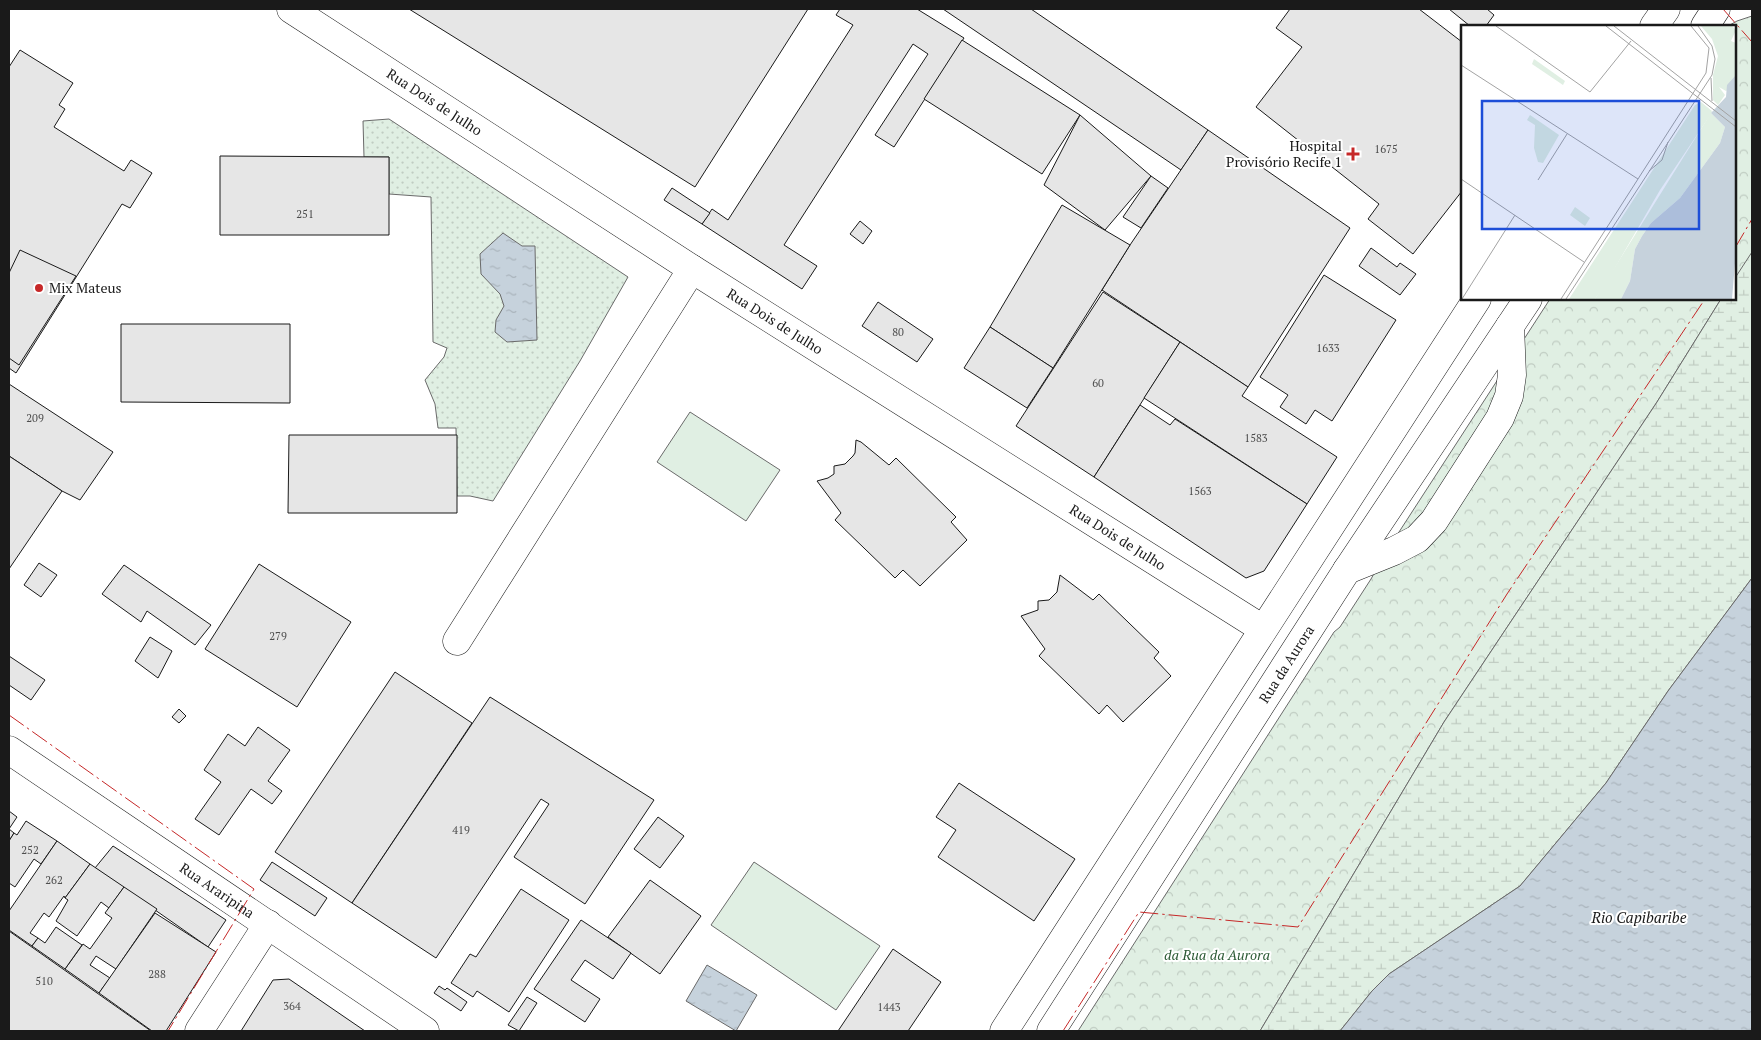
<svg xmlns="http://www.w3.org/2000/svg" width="1761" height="1040" viewBox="0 0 1761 1040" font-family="'PT Serif',serif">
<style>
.grass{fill:url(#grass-dots);stroke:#6a6a6a}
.forest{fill:url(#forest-crowns);stroke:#6a6a6a}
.wetland{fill:url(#wetland-marsh);stroke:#6a6a6a}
.garden{fill:#e0efe3;stroke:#6a6a6a}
.water{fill:url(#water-ripples);stroke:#6a6a6a}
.building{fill:#e6e6e6;stroke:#1a1a1a}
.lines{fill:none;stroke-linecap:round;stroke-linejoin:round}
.minor-casing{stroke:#1a1a1a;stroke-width:29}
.major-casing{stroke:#1a1a1a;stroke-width:29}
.minor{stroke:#fff;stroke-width:28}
.major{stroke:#fff;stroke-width:28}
.power{stroke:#c62828;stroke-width:1;stroke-dasharray:18 4 2.5 4;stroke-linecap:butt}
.poi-dot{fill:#c62828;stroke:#fff;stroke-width:2}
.labels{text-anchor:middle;stroke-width:4;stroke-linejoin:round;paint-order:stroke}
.number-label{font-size:11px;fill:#4d4d4d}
.street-label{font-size:14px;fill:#1a1a1a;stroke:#fff}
.poi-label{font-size:14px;fill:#1a1a1a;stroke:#fff;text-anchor:end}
.park-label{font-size:14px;font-style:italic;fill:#2b5a34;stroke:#fff}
.water-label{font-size:15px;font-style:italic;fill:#1a1a1a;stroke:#fff}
.inset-road{fill:none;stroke:#a3a3a3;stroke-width:1}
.view{fill:#1d4ed8;fill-opacity:0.15;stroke:#1d4ed8;stroke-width:2.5}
.inset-edge{fill:none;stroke:#1a1a1a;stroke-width:2.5}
</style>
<defs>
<pattern id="grass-dots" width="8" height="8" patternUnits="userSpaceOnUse" patternTransform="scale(1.25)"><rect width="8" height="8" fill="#e0efe3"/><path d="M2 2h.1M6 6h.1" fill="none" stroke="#c0ccc2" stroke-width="1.8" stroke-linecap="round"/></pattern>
<pattern id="forest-crowns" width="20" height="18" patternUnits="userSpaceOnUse" patternTransform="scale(1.25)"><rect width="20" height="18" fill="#e0efe3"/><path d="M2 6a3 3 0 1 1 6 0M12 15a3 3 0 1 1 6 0" fill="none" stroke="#c0ccc2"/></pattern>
<pattern id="wetland-marsh" width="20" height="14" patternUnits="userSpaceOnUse" patternTransform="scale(1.25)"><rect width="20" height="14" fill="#e0efe3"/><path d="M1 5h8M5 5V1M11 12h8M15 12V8" fill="none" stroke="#c0ccc2"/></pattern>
<pattern id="water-ripples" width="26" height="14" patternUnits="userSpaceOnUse" patternTransform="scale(1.25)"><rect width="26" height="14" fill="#c6d2dc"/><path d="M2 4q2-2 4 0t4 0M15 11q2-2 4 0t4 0" fill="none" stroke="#aab4bc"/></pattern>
</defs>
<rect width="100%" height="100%" fill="#fff"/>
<path class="grass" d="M389,119L628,277L580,361L493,501L470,496H457L456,428H438L435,404L425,380L444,357L447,348L433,342L431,197L389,194V157H364L363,121Z"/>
<g class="forest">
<path d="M1752,16V256L1735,279V26H1728L1737,21Z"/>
<path d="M1550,299H1721L1657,402L1444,722L1260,1031H1078L1334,632L1340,627L1371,579L1388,549Z"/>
</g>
<path class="wetland" d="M1752,252V578L1668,691L1606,783L1520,886L1389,974L1372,991L1340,1031H1260L1444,722L1657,402L1721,299H1735V278Z"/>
<g class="garden">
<path d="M690,412L780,470L746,521L657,462Z"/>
<path d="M754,862L880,946L836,1010L711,925Z"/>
</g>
<g class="water">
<path d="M503,233L522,246H535L537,340L507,342L495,332L496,320L504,306L500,294L481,274L480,254Z"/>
<path d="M1752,578V1031H1340L1372,991L1389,974L1520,886L1606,783L1668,691Z"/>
<path d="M707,965L757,995L736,1031L686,1001Z"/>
</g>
<g class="building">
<path d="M409,9H808L695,187Z"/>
<path d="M840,9H917L964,38L894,147L875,135L928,54L913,44L784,245L817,266L802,289L702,224L712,209L728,220L853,25L836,15Z"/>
<path d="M943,9H1031L1208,130L1181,170Z"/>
<path d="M1290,9H1419L1462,42V191L1413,254L1368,219L1379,204L1256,107L1302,47L1276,28Z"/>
<path d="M1449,9H1487L1494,15L1486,26H1470Z"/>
<path d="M962,40L1080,115L1042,174L924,99Z"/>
<path d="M20,50L73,83L59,105L65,109L54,127L124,171L131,160L152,173L130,208L122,204L16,373L9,368V67Z"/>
<path d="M1080,115L1151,176L1105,230L1044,185Z"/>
<path d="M1208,130L1350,228L1248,387L1102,290L1130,245Z"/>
<path d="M220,156L389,157V235H220Z"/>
<path d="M1151,176L1168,188L1141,228L1123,217Z"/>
<path d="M672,188L710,213L702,224L664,200Z"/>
<path d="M1062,205L1130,245L1053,368L990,327Z"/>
<path d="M860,221L872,231L863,244L850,234Z"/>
<path d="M1371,248L1397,267L1400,263L1416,274L1400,295L1359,266Z"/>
<path d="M20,250L76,276L19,365L9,358V273Z"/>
<path d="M1324,275L1396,320L1332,421L1315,410L1306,424L1280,407L1288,395L1260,377Z"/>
<path d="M1103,292L1180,342L1094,477L1016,426Z"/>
<path d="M878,302L933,339L917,362L862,326Z"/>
<path d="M121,324H290V403L121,402Z"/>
<path d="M990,327L1053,368L1027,408L964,368Z"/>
<path d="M1180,342L1248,387L1242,396L1337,457L1307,504L1144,398Z"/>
<path d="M9,384L113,452L80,500L62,491L9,456Z"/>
<path d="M1140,405L1170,425L1175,419L1307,504L1264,571L1246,578L1094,477Z"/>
<path d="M289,435H457V513H288Z"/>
<path d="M856,440L861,442L889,465L896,458L956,517L951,522L967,540L920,586L903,570L895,578L835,520L841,513L817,481L828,478L834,474V466L845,464L853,456L855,453Z"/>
<path d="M9,456L62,491L9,569Z"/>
<path d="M39,563L57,575L41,597L24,585Z"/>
<path d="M259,564L351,622L297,707L205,649Z"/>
<path d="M124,565L211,625L195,645L147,611L141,622L102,594Z"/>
<path d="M1060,575L1093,600L1099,594L1159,652L1154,658L1171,676L1123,722L1107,705L1099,714L1039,656L1045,649L1021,616L1038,610V601L1049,600L1057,592Z"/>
<path d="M150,637L172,651L158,678L135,661Z"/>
<path d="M9,656L45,680L31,700L9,685Z"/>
<path d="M395,672L472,723L352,903L275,852Z"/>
<path d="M490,697L654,800L585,904L514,857L549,804L541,799L436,958L352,903Z"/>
<path d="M179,709L186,716L179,723L172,717Z"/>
<path d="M258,727L290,750L268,781L282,791L272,804L251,789L219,835L195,819L221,782L204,770L228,734L245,746Z"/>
<path d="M959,783L1075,859L1034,921L938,857L956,830L936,817Z"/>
<path d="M9,811L17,817L9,829L14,833L9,841Z"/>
<path d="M658,817L684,836L660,868L634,849Z"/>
<path d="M26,821L57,841L41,864L34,859L15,887L9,883V841L14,833L17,835Z"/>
<path d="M57,841L90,864L65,898L64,896L49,917L44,913L30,933L38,938L32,946L9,930V911Z"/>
<path d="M113,846L226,920L208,947L95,868Z"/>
<path d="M272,862L327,898L315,916L260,880Z"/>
<path d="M90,864L124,887L109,908L101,902L77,936L56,921L68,900L65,898Z"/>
<path d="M650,880L701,916L660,974L608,937Z"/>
<path d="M124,887L157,909L116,969L96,956L90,965L110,978L99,993L65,969L83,944L90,949L112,918L105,913Z"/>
<path d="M521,889L569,920L509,1012L477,991L473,997L451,983L470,954L476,957Z"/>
<path d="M155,913L216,952L166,1031H152L99,993Z"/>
<path d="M581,920L631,953L613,979L585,960L571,980L600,999L585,1022L534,989Z"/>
<path d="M56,927L82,945L65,969L32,946L38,938L45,943Z"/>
<path d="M9,931L151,1031H9Z"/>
<path d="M893,949L941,982L908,1031H838Z"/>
<path d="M289,979L365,1031H241L273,980Z"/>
<path d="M439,986L445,990L447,988L467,1002L461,1011L434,993Z"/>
<path d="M527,997L537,1003L519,1031L508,1025Z"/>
</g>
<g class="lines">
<g class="minor-casing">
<g id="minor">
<path id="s1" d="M291,9L692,269L1263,629"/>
<path d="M1347,570L1394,551L1417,539L1434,521L1500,418L1509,396L1512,375L1510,326"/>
<path d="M457,641L692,269"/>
<path id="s2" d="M9,750L425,1031"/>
<path d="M199,1031L268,924"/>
</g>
</g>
<g class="major-casing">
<g id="major">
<path d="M1654,26L1666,9"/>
<path d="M1705,26L1716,9"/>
<path d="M1004,1031L1477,299"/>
<path id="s3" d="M1051,1031L1347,570L1528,299"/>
</g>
</g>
<use href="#minor" class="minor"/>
<use href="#major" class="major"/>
<g class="power">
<path d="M1723,9L1752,42"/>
<path d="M1735,248L1752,219"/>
<path d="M9,715L254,889L168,1031"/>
<path d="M1063,1031L1139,912L1298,927L1507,594L1705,299"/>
</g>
</g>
<g class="poi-dot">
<path d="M1350.5 146.5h5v5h5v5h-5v5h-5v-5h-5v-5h5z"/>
<circle cx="39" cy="288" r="5"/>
</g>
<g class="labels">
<g class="number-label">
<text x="1386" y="153">1675</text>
<text x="305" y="218">251</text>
<text x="898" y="336">80</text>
<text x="1328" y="352">1633</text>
<text x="1098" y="387">60</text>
<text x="35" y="422">209</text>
<text x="1256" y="442">1583</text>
<text x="1200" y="495">1563</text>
<text x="278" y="640">279</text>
<text x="461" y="834">419</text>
<text x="30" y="854">252</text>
<text x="54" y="884">262</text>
<text x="157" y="978">288</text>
<text x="44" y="985">510</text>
<text x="292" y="1010">364</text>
<text x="889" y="1011">1443</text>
</g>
<g class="street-label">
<text dy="5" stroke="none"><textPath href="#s1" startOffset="171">Rua Dois de Julho</textPath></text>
<text dy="5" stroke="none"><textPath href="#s1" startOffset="576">Rua Dois de Julho</textPath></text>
<text dy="5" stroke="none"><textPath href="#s1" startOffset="981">Rua Dois de Julho</textPath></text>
<text dy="5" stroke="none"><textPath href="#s3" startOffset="436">Rua da Aurora</textPath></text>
<text dy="5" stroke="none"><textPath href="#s2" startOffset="251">Rua Araripina</textPath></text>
</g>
<g class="poi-label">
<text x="1342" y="151">Hospital<tspan x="1342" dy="16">Provisório Recife 1</tspan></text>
<text x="49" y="293" text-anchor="start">Mix Mateus</text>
</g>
<g class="park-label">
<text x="1217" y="960">da Rua da Aurora</text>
</g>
<g class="water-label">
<text x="1639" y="923">Rio Capibaribe</text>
</g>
</g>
<g transform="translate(1461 25)">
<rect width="275" height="275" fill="#fff"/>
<path d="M73,34L104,56L102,60L71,39ZM69,90L98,110L82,138L77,137L73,123L74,100L66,95Z" fill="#e0efe3"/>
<path d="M240,77L251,86L250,89L199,165L144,260L134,274H108L234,80Z" fill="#e0efe3"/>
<path d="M240,1H271L275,5L270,16L275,18V59L265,66L258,62L264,70L257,80L252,75V50L257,31L251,14ZM250,88L264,102L259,118L219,173L190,198L181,211L174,224L169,256L160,274H134Z" fill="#e0efe3"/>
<path d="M114,182L129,193L124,201L109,190Z" fill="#e0efe3"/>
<path d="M275,50V226L271,274H160L169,256L174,224L181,211L190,198L219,173L259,118L264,102L250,88L265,72L266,60Z" fill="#c6d2dc"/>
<path class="inset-road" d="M35,1L129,67L170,16M145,1L275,102M153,1L275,96M0,40L177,154M250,53L251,76M188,146L201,135L207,117M0,154L123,237M77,155L106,109M1,274L54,190M100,274L245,48L248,23L230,1M105,274L251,50L254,34L251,21L237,1"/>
<path class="view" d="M21,76H238V204H21Z"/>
<rect width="275" height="275" class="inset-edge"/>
</g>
<rect width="1761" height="1040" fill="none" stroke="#1a1a1a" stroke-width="20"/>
</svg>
